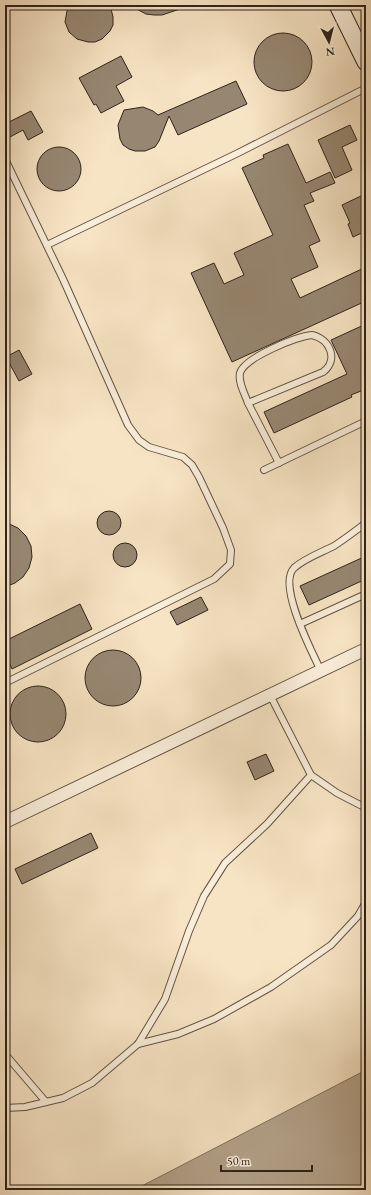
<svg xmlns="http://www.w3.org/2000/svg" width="371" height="1195" viewBox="0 0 371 1195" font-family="'EB Garamond',serif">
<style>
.water{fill:#b3a28a;stroke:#7e6f5d}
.building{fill:#978772;stroke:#2f231a}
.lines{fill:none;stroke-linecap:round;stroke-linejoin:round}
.lane-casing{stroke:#615344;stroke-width:8}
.street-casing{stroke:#615344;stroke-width:14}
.secondary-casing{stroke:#2f231a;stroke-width:19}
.lane{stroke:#faedd9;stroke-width:6}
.street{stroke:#faedd9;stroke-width:12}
.secondary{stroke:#faedd9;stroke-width:17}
</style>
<rect width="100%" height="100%" fill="#f7e4c4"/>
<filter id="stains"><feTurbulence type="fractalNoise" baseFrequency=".005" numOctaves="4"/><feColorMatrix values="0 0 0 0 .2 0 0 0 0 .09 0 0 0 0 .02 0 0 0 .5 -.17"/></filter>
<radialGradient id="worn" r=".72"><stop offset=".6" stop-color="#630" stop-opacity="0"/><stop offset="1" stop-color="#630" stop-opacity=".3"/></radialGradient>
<path class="water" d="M366,1070V1190H134Z"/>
<g class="building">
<path d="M69,5H110L113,17V25L110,31L102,39L95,42H88L77,39L69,32L65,22L67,11Z"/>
<path d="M129,5H186V7L162,15H154L146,14Z"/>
<circle cx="283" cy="62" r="29"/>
<path d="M121,56L132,77L116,86L124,101L101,113L96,104L94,105L79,78Z"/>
<path d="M236,81L247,104L178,135L169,116L159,141L155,147L145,151H135L129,149L123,145L120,139L118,125L124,110L143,107L153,111L158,115Z"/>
<path d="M31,111L43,132L28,140L23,130L10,137L5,129V124Z"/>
<path d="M350,125L357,140L342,147L352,170L335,178L318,140Z"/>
<path d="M288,144L306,183L330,172L335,183L310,193L314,201L304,205L320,241L309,246L318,267L291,279L300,298L366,267V301L232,362L191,273L214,263L224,284L244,275L234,253L273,235L242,168L264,158L263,155Z"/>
<circle cx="59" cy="169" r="22"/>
<path d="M363,195L366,202V231L353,237L348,224L350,223L342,205Z"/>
<path d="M366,324V389L351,395L352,397L274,433L264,412L347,374L331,340Z"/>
<path d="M19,350L32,374L19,381L6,357Z"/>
<circle cx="109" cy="523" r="12"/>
<path d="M5,522L18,528L26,536L31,546L32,557L29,568L23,577L15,583L5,587Z"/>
<circle cx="125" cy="555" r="12"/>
<path d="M366,556V579L309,605L300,586Z"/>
<path d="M201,597L208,610L177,625L170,612Z"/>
<path d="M80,604L92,629L12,669L5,654V641Z"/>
<circle cx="113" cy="678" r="28"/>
<circle cx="38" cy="714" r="28"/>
<path d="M266,754L274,771L255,780L247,762Z"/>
<path d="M91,833L98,848L22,884L15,869Z"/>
</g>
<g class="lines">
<g class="lane-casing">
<g id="lane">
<path d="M5,159L63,279L128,425L139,440L149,447L183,457L192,465L199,477L223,528L231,550L230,564L214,579L5,683"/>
<path d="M47,245L238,153L366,88"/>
<path d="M312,335C330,339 339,360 323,372L248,403C245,394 238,383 240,373C244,358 297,336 312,335Z"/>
<path d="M248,403L279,463"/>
<path d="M264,470L366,421"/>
<path d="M300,624L366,594"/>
<path d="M321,671C312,652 277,585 294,568C305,558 320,553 334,546C345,539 355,531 366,523"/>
<path d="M270,695L311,775L337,793L366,808"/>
<path d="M138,1044L178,1034L214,1019L271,987L331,945L358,916L366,902"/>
<path d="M5,1054L46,1102"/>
<path d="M5,1108L25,1107L63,1098L92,1083L138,1044L165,999L189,931L204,896L225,863L267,824L311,775"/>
</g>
</g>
<g class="street-casing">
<path id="street" d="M5,822L366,649"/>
</g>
<g class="secondary-casing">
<path id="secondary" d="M338,5L366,62"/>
</g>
<use href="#lane" class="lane"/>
<use href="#street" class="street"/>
<use href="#secondary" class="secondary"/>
</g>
<rect width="371" height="1195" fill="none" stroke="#f7e4c4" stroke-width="20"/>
<rect x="6" y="6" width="359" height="1183" fill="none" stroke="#2f231a" stroke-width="2"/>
<rect x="10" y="10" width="351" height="1175" fill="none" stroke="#2f231a"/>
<g transform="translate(329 42) rotate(173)" stroke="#faedd9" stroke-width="3" paint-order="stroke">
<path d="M0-3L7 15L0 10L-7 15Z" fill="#2f231a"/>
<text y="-6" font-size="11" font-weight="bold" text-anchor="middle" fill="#2f231a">N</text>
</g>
<path d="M221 1165v6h91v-6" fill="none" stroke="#2f231a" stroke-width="2"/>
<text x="227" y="1165" font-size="12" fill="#2f231a" stroke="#faedd9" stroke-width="3" paint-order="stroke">50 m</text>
<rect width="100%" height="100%" filter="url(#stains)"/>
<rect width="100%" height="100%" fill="url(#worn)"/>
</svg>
